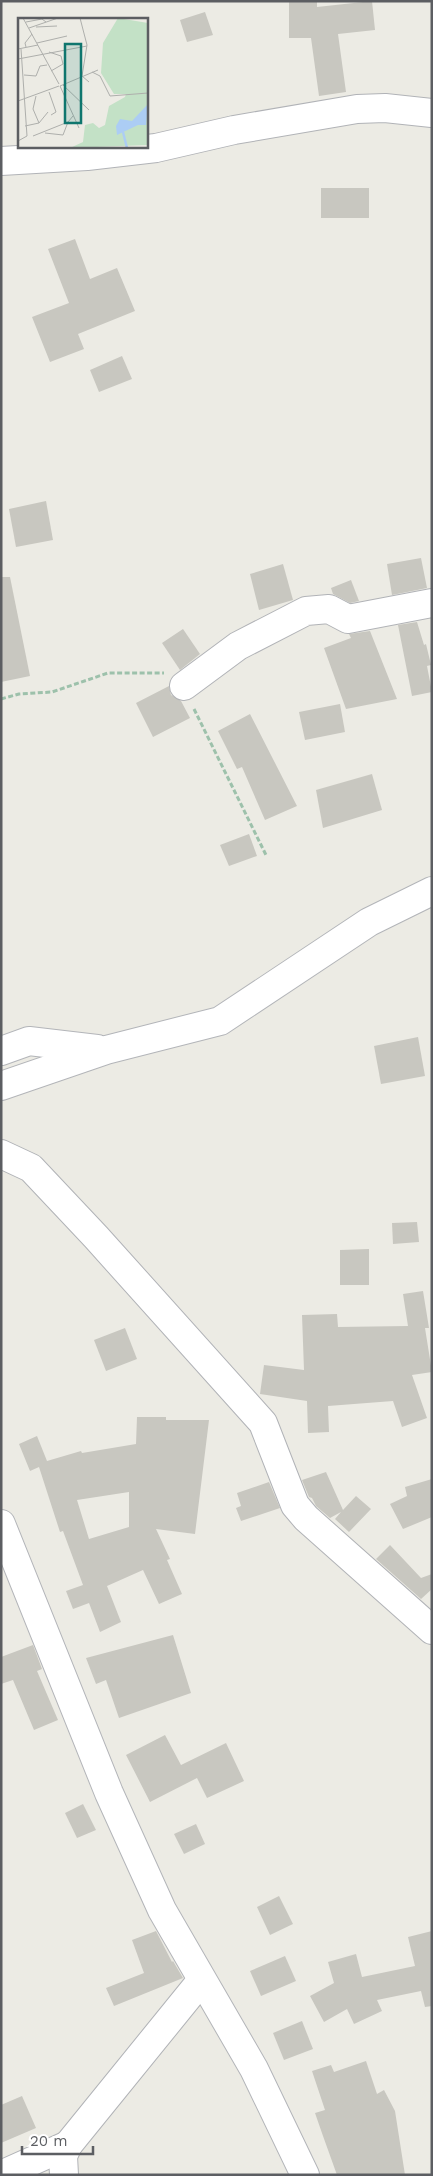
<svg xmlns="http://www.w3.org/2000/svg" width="433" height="2176" viewBox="0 0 433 2176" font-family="'Work Sans',sans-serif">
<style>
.building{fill:#c8c7c0;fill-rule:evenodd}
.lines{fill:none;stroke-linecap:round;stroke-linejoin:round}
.street-casing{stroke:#b1b3b7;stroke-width:30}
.secondary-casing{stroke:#b3b5b9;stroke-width:30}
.path{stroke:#9dc1ab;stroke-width:3;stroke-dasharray:5 2.5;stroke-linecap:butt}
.street{stroke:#fff;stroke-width:28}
.secondary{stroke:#fff;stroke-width:28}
.inset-river{fill:none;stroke:#accdf4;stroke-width:2.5}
.inset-road{fill:none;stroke:#aeafac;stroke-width:1}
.view{fill:#0f766e;fill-opacity:0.15;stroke:#0f766e;stroke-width:2.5}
.inset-edge{fill:none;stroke:#5c5e62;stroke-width:2.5}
</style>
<rect width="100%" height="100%" fill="#ecebe4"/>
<g class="building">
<path d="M289,1H317V7L372,1L375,30L338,34L346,92L319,96L311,38H289Z"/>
<path d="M205,12L213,35L187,42L180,20Z"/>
<rect x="321" y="188" width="48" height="30"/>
<path d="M75,239L90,279L117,268L135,311L78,334L84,349L50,362L32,317L69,303L48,249Z"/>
<path d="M122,356L132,379L99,392L90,370Z"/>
<path d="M46,501L53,540L16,547L9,509Z"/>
<path d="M421,558L427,588L392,595L387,564Z"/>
<path d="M283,564L293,600L259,610L250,574Z"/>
<path d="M1,577H10L30,676L1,682Z"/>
<path d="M351,580L359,601L350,603L333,594L331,588Z"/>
<path d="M417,622L424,645L426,644L431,665L427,666L432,692L412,696L398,625Z"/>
<path d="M183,629L200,654L180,670L162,643Z"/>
<path d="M370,631L397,699L346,709L324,648L351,638L349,634Z"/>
<path d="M169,686L171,695L181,701L190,718L153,737L136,703Z"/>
<path d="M340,704L345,732L305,740L299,712Z"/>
<path d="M250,714L297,806L265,820L242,767L237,769L218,731Z"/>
<path d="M372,774L382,810L323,828L316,790Z"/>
<path d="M249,834L257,856L229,866L220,845Z"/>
<path d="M418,1037L425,1076L381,1084L374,1046Z"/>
<path d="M417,1222L419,1242L393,1244L392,1223Z"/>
<path d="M369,1249V1285H340V1250Z"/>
<path d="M423,1291L429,1328H425L432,1372L412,1375L427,1418L402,1427L393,1401L328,1406L329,1432L308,1433L307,1401L260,1394L264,1365L304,1370L302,1315L337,1314L338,1327L408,1326L403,1294Z"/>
<path d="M125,1328L137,1359L106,1371L94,1340Z"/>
<path d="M137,1417H166V1420H209L195,1534L156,1529L170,1559L167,1560L182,1594L159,1604L143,1570L107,1586L121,1622L100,1632L89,1603L73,1609L66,1591L83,1585L63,1531L60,1532L39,1467L30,1471L19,1444L37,1436L47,1461L81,1451L82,1453L136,1444ZM129,1492V1527L89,1539L77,1500Z"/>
<path d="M326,1472L343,1510L356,1496L371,1509L349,1532L335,1519L341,1512L330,1518L316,1506L312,1498L309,1497L302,1480Z"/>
<path d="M432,1479V1517L403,1529L390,1504L407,1496L405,1487Z"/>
<path d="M269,1482L280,1508L241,1521L236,1508L241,1506L237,1493Z"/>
<path d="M390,1545L421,1578L432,1574V1589L421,1599L376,1559Z"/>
<path d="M173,1635L191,1693L119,1718L106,1680L96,1684L86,1658Z"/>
<path d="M33,1645L42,1669L37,1671L58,1720L34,1730L13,1680L1,1684V1657Z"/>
<path d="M165,1735L181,1765L226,1743L244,1781L207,1798L197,1778L150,1802L126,1755Z"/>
<path d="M83,1804L96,1830L77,1838L65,1813Z"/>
<path d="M196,1824L205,1844L184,1854L174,1834Z"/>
<path d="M279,1896L293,1924L270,1935L257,1907Z"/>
<path d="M156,1931L172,1962L173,1961L183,1978L114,2006L106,1988L144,1973L132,1940Z"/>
<path d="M432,1931V2006L425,2007L421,1991L377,2000L382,2011L354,2024L347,2009L324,2022L310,1996L334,1983L328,1962L356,1954L362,1977L415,1966L408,1937Z"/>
<path d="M285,1956L296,1981L261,1996L250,1971Z"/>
<path d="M302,2021L313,2049L284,2060L273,2033Z"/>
<path d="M366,2061L377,2094L384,2090L395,2111L405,2175H337L323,2136L315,2113L325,2110L312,2071L331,2065L334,2072Z"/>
<path d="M22,2096L36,2128L1,2143V2105Z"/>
</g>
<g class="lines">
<g class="street-casing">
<g id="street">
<path d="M1,161L87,156L156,148L234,130L357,109L385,108L432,113"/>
<path d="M184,686L238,646L306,611L329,609L348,619L432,603"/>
<path d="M1,1154L31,1168L96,1237L263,1423L295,1505L306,1518L432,1630"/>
<path d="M1,2175L68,2145"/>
<path d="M64,2175L63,2156L68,2145L201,1981"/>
</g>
</g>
<g class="secondary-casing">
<g id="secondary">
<path d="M1,1051L29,1041L97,1049"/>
<path d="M1,1086L106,1050L220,1021L369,922L432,891"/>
<path d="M1,1524L109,1793L162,1910L254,2069L305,2175"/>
</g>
</g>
<g class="path">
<path d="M1,699L19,694L52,692L108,673H164"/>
<path d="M194,709L266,855"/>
</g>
<use href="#street" class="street"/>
<use href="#secondary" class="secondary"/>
</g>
<g transform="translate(18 18)">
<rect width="130" height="130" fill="#ecebe4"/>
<path d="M100,0L130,5V127L52,130L65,124L67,107L75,105L81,110L87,107L91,88L107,79L108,76H96L83,55L85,25Z" fill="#c3e1c6"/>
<path d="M130,86L128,107H120L99,117L98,108L102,101L114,103Z" fill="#accdf4"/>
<path class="inset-river" d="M105,114L109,130"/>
<path class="inset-road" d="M5,0L41,66M62,0L69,27L64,58L71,64M8,4L24,1L28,4M18,9L39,8M11,10L40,0M19,25L49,18M8,29L7,25L14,16M0,31L20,27M31,34L43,38L45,46L33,53M0,41L69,28M74,54L82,58L92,78L130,75M6,57L18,58L22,48L29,47M45,67L71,92M31,74L38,94L33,97M18,78L15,91L21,105M0,83L41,68M7,108L21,105L30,94M61,110L42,68L80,52M27,115L45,117L50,104M15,118L50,104L55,98M0,123L9,118L3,31"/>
<path class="view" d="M47,26H63V105H47Z"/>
<rect width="130" height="130" class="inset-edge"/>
</g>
<rect width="433" height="2176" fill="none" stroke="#5c5e62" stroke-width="5"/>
<path d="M22 2146v8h71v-8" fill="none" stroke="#5c5e62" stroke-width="2.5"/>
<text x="30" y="2146" font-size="15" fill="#5c5e62" stroke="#ffffff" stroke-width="4" paint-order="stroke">20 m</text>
</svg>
